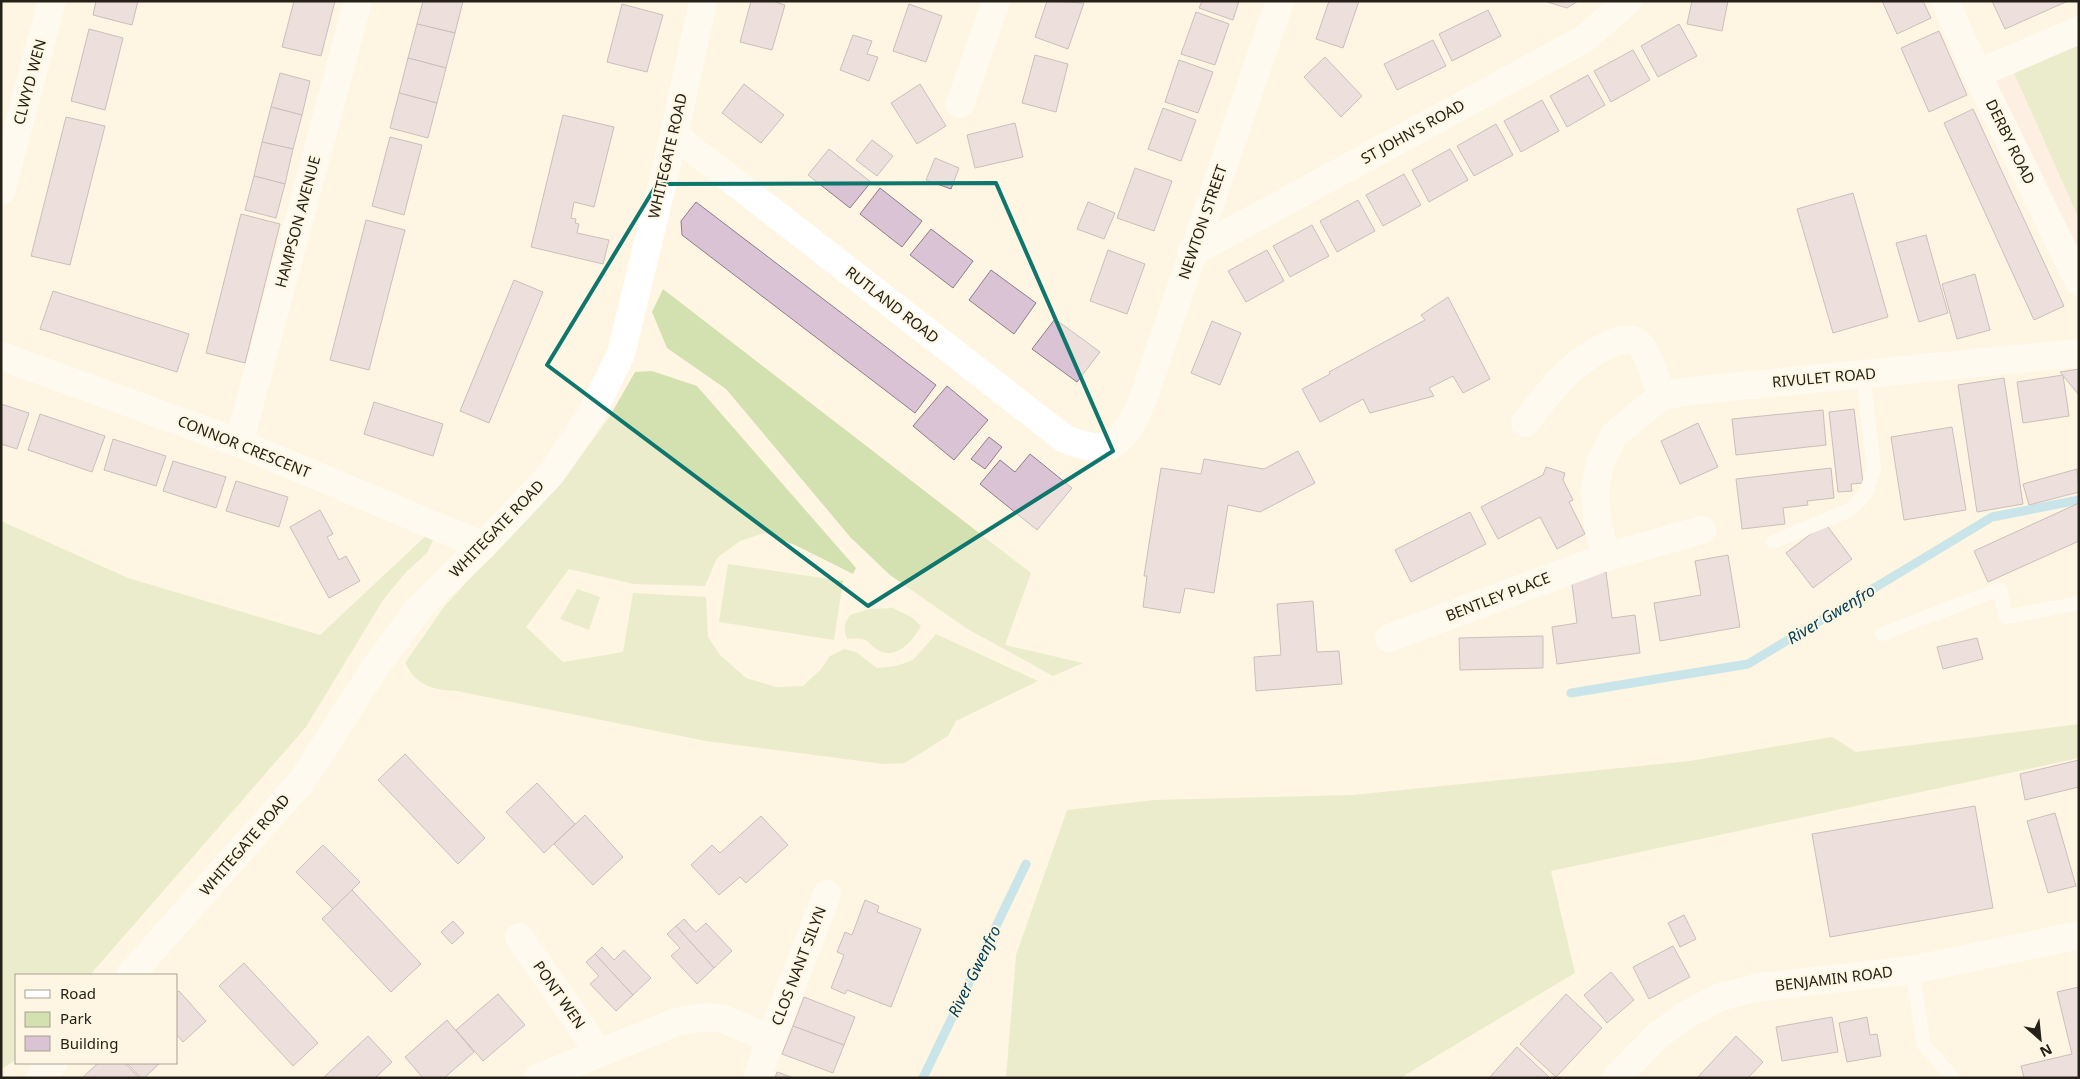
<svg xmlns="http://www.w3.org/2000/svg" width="2080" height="1079" viewBox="0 0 2080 1079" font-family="'Noto Sans',sans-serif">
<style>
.industrial{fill:#fce7e2}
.green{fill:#d3e1b0}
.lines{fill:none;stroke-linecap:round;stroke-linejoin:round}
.stream{stroke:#89d1f4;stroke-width:9}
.building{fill:#d9c3d4;stroke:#907b8b}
.service{stroke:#fff;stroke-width:14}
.minor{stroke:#fff;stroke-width:28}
.tertiary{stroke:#fff;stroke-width:28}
.marked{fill:none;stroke:#0f766e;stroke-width:4;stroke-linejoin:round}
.labels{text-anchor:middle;stroke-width:4;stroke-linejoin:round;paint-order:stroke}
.street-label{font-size:15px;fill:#252118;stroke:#fef6e2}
.water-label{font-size:16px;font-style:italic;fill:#004057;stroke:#fef6e2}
</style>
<rect width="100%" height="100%" fill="#fef6e2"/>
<path class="industrial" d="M2079,30V282L1977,74Z"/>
<g class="green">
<path d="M2079,35V219L2010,64Z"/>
<path d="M663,289L1031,573L1005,645L1083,663L1053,676L966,628L890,575L851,538L726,389L667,348L652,312Z"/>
<path d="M652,371L697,386L856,568L853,574L795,545L764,533L740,541L717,558L705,586L634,584L569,569L526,627L563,662L623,652L633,593L706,597L708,637L720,655L746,678L776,687L803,686L821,669L830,656L844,649L856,652L877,668L896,666L913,660L936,634L1038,681L956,721L948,736L905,763L884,764L706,741L457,691C433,690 417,686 405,663L444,607L502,543L565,478L610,416L635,372Z"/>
<path d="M1,521L128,578L320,635L430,532L433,540L427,553L406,572L383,600L306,727L90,975H16V1060L1,1069Z"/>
<path d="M728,564L843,581L834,640L719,622Z"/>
<path d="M577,589L600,597L589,630L560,619Z"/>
<path d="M893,608L913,618L921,626C914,639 899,658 882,652C865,645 874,636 847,639C843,629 844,624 850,615L869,609Z"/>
<path d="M2079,724V758L1551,871L1575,973L1400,1078H1006L1016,955L1067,810L1154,800L1353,795L1689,761L1832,737L1856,752Z"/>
</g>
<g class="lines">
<g class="stream">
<path d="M1571,693L1748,664L1992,517L2079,500"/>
<path d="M923,1078L1026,864"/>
</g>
</g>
<g class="building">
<path d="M96,1H138L132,25L93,15Z"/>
<path d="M294,1H335L321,56L282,47Z"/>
<path d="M423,1H463L455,33L417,24Z"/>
<path d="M751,1H772L785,5L772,50L740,42Z"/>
<path d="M1047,1L1084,3L1068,49L1035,37Z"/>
<path d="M1202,1H1239L1233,20L1199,8Z"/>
<path d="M1329,1H1359L1343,48L1316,39Z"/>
<path d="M1544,1H1578L1567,8Z"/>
<path d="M1692,1H1728L1722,31L1687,24Z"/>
<path d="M1882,1H1923L1931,18L1897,34Z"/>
<path d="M1992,1H2068L2005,29Z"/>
<path d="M622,4L663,15L647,72L607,62Z"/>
<path d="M909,4L942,16L926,62L893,51Z"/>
<path d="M1488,10L1501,36L1452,61L1439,34Z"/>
<path d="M1196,12L1229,24L1215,65L1181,54Z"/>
<path d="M417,24L455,33L446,68L408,58Z"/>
<path d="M1679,24L1697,56L1658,77L1641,46Z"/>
<path d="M89,29L123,38L105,110L71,101Z"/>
<path d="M1939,31L1967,95L1929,112L1901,48Z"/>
<path d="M853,35L872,41L867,54L878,57L869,81L840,70Z"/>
<path d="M1433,40L1446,66L1397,90L1384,64Z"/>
<path d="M1633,50L1650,80L1611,102L1594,71Z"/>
<path d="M1035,55L1068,64L1056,112L1022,103Z"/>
<path d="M1325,57L1362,96L1341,117L1304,77Z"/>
<path d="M408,58L446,68L437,103L399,93Z"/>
<path d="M1179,60L1213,72L1198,113L1165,102Z"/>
<path d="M280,73L310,81L302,115L271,107Z"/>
<path d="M1588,75L1605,105L1567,127L1550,96Z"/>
<path d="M744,84L784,115L761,143L722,113Z"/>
<path d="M920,84L946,126L917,144L891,103Z"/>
<path d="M399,93L437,103L428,138L390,128Z"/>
<path d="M1542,100L1559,131L1521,152L1504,121Z"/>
<path d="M271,107L302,115L293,149L262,142Z"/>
<path d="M1163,108L1196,120L1181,161L1148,149Z"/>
<path d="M1973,109L2064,306L2034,320L1944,123Z"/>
<path d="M563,115L614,127L594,207L574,202L571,218L576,219L575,223L579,224L577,233L609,240L603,264L531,247Z"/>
<path d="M66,117L105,126L70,265L31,256Z"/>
<path d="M1015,123L1023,157L975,168L967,135Z"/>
<path d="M1496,124L1513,155L1474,176L1457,146Z"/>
<path d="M390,137L422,145L404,215L372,206Z"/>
<path d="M872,140L893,156L877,176L856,160Z"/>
<path d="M262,142L293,149L285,184L254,176Z"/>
<path d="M829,149L871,182L850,208L808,175Z"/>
<path d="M1450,149L1468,180L1429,202L1412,170Z"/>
<path d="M935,158L959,168L951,189L926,180Z"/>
<path d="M1135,168L1172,181L1154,231L1117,218Z"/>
<path d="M1404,174L1421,205L1383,226L1366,195Z"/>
<path d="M254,176L285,184L276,218L245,210Z"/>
<path d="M880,188L922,221L902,247L860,214Z"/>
<path d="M1853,193L1888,317L1833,333L1797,209Z"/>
<path d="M1358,200L1375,231L1337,252L1320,221Z"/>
<path d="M696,202L936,385L915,413L682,235L681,221Z"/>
<path d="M1088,202L1115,213L1104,239L1077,229Z"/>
<path d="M241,214L280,224L245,363L206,353Z"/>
<path d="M366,220L405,230L369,370L330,360Z"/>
<path d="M1312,225L1329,256L1290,277L1273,246Z"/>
<path d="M931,229L973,261L953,288L910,255Z"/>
<path d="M1926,235L1948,313L1919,322L1896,243Z"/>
<path d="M1108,250L1145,264L1127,314L1090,301Z"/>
<path d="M1267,250L1284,281L1246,302L1228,271Z"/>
<path d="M991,270L1036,303L1014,334L969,300Z"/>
<path d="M1975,274L1990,330L1957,339L1942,284Z"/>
<path d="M514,280L543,292L489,423L460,411Z"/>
<path d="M53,291L189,334L177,372L40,329Z"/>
<path d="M1448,297L1490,379L1463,393L1453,376L1429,388L1434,396L1370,413L1363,399L1320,422L1302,389L1330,374L1329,372L1425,320L1421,315Z"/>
<path d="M1055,319L1100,352L1077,382L1032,349Z"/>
<path d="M1212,321L1241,333L1220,385L1191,373Z"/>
<path d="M2079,369V395L2060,372Z"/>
<path d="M2063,375L2069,416L2023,423L2017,382Z"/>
<path d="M2004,378L2023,504L1977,512L1958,385Z"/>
<path d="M947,386L988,420L954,460L913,426Z"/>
<path d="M374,402L443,424L433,456L364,434Z"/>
<path d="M1,404L29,413L17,449L1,444Z"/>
<path d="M1854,409L1863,483L1851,484L1852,491L1838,492L1829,412Z"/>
<path d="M1823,410L1826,445L1736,455L1732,419Z"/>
<path d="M40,414L105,436L92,472L28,450Z"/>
<path d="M1698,423L1718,467L1680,484L1661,441Z"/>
<path d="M1952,427L1966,510L1904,520L1891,437Z"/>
<path d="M989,437L1002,447L985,469L971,459Z"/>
<path d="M113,439L166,456L156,486L104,470Z"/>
<path d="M1298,451L1315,483L1260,512L1228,505L1214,593L1185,588L1180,613L1143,607L1147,576H1144L1161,468L1201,474L1204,459L1264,469Z"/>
<path d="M1030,454L1072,488L1037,530L980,484L1000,460L1015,472Z"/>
<path d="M173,461L226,477L216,508L163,491Z"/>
<path d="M1546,467L1565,473L1563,480L1573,500L1569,502L1585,534L1557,549L1540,517L1498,539L1481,507L1543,475Z"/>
<path d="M1831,468L1834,498L1807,501L1808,505L1783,508L1785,524L1742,529L1736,479Z"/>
<path d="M2077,469L2079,492L2029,505L2023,484Z"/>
<path d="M236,481L288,497L279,527L226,511Z"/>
<path d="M2079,503V541L1988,582L1974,551Z"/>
<path d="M320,510L333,534L327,537L339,560L346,556L360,581L329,598L290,527Z"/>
<path d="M1470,512L1486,544L1411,582L1395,550Z"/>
<path d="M1825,523L1852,559L1813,588L1786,553Z"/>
<path d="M1728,555L1740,627L1660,641L1654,603L1701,595L1695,561Z"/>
<path d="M1606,572L1612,618L1635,615L1640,653L1557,664L1552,627L1577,623L1571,577Z"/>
<path d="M1313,601L1317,652L1339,651L1342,684L1256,691L1254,657L1281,655L1277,604Z"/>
<path d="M1543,636V668L1460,670L1459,638Z"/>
<path d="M1977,638L1983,659L1943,669L1937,647Z"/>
<path d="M405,754L485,838L458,864L378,780Z"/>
<path d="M2079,760V787L2025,800L2020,774Z"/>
<path d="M537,783L575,824L544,853L506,812Z"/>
<path d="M1975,806L1993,908L1830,937L1812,834Z"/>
<path d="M2055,813L2076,886L2048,893L2027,821Z"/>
<path d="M585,815L623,857L593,885L554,844Z"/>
<path d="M761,816L788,845L746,883L740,877L719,895L691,865L712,845L720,853Z"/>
<path d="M323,845L360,882L333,909L296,872Z"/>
<path d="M352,890L421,964L391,992L322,919Z"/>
<path d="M865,900L879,906L877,912L921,929L891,1007L847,990L845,994L831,988L844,955L837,952L845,932L852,935Z"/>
<path d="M1684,915L1696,939L1680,947L1668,923Z"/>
<path d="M684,919L696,932L706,923L732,951L714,968L676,926Z"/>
<path d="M453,921L464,933L452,944L441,932Z"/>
<path d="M676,926L714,968L697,984L671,956L680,948L667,934Z"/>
<path d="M1673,946L1690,977L1649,999L1633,967Z"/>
<path d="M602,947L614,960L624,950L651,978L633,995L595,954Z"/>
<path d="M595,954L633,995L616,1011L590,984L599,976L586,962Z"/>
<path d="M244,963L318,1043L293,1066L219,986Z"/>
<path d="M1611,972L1634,1000L1607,1023L1584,995Z"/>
<path d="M2079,987V1078H2024L2021,1066L2072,1054L2057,992Z"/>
<path d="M179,991L206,1021L183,1042L176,1034V993Z"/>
<path d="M498,994L525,1025L483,1061L456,1030Z"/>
<path d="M1566,994L1602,1028L1556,1077L1520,1044Z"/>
<path d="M804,997L855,1017L844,1045L793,1026Z"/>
<path d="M1832,1017L1838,1052L1782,1061L1776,1027Z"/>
<path d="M1867,1017L1870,1035L1877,1034L1881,1056L1847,1062L1839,1023Z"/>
<path d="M447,1020L474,1052L444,1078H423L405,1057Z"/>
<path d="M793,1026L844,1045L833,1073L782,1054Z"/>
<path d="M368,1036L392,1062L375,1078H323Z"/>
<path d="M1736,1036L1763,1062L1748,1078H1697Z"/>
<path d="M1517,1047L1549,1077L1548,1078H1489Z"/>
<path d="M98,1063H125L139,1078H82Z"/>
<path d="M127,1063H160L144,1078H141Z"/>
<path d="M777,1072L794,1078H775Z"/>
</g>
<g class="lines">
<g class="service">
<path d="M1773,542L1850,510L1866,493L1874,468L1863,375"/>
<path d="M1882,634L2000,589L2006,617L2079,603"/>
<path d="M1912,970L1924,1045L1953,1078"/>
</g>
<g class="minor">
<path d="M1977,74L2079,30"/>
<path d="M960,104L996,1"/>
<path d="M674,135L1065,439C1110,457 1122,446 1141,404L1280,1"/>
<path d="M1,191L52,1"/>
<path d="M1191,253L1584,39L1628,1"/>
<path d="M1,356L239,443L483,546"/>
<path d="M1525,423C1549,391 1574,359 1612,343C1619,341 1628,338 1635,341C1649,348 1656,382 1661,396"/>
<path d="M239,443L358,1"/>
<path d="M1606,557L1702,530"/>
<path d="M1389,638L1606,557L1597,520L1595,490L1600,463L1614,435L1661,396L1690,391L2079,353"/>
<path d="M519,937L599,1052"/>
<path d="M130,975L302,781L374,669L419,608L483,546L551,474L591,415L621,354L674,135L703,1"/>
<path d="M771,1039L827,894"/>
<path d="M40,1078L53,1063"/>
<path d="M538,1078L676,1022L704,1017L723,1019L771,1039L757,1078"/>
<path d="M1616,1078L1657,1036L1686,1015L1720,997L1760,987L1912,970L2079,935"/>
</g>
<path class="tertiary" d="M1945,1L1977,74L2079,282"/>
</g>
<path d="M0 0H2080V1079H0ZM996,183L1113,451L868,606L547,365L657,184Z" fill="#fef6e2" fill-opacity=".55" fill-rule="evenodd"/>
<path class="marked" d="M996,183L1113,451L868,606L547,365L657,184Z"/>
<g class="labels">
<g class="street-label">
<text transform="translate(30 82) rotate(-75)" y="5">CLWYD WEN</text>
<text transform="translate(1413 132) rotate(-29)" y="5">ST JOHN'S ROAD</text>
<text transform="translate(2010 142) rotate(64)" y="5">DERBY ROAD</text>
<text transform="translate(668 156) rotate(-77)" y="5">WHITEGATE ROAD</text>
<text transform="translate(298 222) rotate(-75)" y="5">HAMPSON AVENUE</text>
<text transform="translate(1203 222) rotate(-71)" y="5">NEWTON STREET</text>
<text transform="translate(892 305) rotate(38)" y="5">RUTLAND ROAD</text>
<text transform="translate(1824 378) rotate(-5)" y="5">RIVULET ROAD</text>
<text transform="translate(244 447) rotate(22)" y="5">CONNOR CRESCENT</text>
<text transform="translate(497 529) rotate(-46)" y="5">WHITEGATE ROAD</text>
<text transform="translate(1498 597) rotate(-21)" y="5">BENTLEY PLACE</text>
<text transform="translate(245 845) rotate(-49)" y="5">WHITEGATE ROAD</text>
<text transform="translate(799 966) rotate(-69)" y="5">CLOS NANT SILYN</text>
<text transform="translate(1834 979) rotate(-7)" y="5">BENJAMIN ROAD</text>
<text transform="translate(559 995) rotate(55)" y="5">PONT WEN</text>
</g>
<g class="water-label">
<text transform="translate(1831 614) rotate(-31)" y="6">River Gwenfro</text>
<text transform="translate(974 971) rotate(-64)" y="6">River Gwenfro</text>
</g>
</g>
<rect width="2080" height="1079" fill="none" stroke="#252118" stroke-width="5"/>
<rect x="15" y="974" width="162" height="90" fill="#fef6e2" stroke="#a7a191"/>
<rect x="25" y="990" width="25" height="8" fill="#ffffff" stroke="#a7a191"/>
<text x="60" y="999" font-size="15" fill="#252118">Road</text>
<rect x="25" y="1012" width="25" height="15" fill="#d3e1b0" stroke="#a7a191"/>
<text x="60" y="1024" font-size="15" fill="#252118">Park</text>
<rect x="25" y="1036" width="25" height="15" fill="#d9c3d4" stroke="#a7a191"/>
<text x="60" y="1049" font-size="15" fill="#252118">Building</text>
<g transform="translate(2040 1039) rotate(153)" stroke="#fef6e2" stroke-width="4" paint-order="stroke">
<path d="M0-4L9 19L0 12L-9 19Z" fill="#252118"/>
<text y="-8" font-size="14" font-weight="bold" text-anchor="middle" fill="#252118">N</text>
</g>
</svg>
